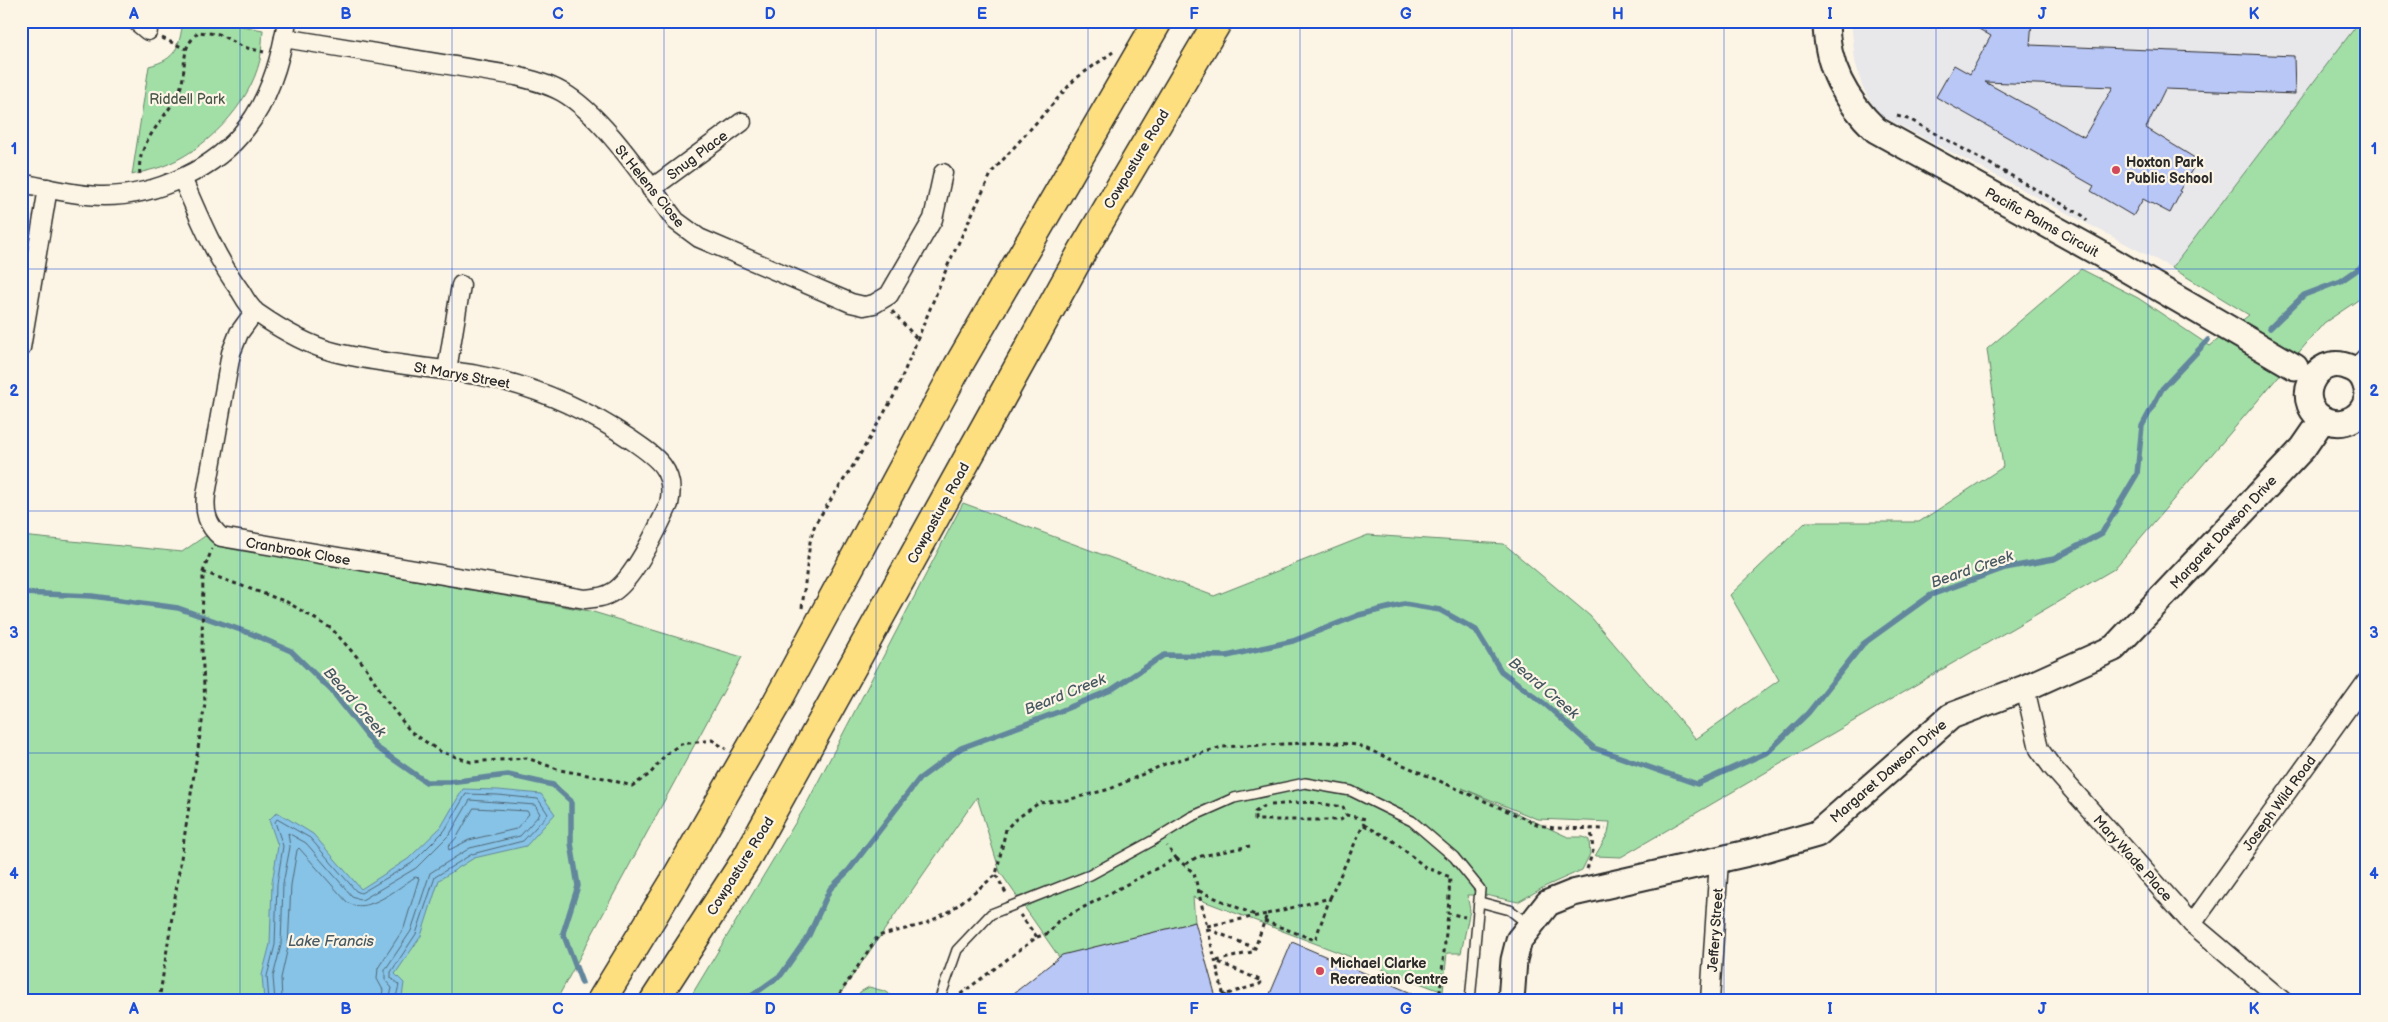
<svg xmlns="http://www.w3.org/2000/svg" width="2388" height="1022" viewBox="0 0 2388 1022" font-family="'Balsamiq Sans',sans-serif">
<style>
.built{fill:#e8e7ea}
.green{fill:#a2dfa7;stroke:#668569}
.water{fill:#87c3e7;stroke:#62869c}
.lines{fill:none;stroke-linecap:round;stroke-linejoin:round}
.shore{stroke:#506876;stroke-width:1}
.stream{stroke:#62869c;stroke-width:5.5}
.building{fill:#b9c7f7;stroke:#2b2b2b;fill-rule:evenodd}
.lane-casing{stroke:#2b2b2b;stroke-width:12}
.street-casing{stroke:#2b2b2b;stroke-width:21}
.secondary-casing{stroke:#2b2b2b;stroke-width:29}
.primary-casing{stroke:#2b2b2b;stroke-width:31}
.path{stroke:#2b2b2b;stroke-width:3;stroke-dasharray:4 4;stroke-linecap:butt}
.lane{stroke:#fcf5e5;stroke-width:9}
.street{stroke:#fcf5e5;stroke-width:18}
.secondary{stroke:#fcf5e5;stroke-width:25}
.primary{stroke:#fedf80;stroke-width:28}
.grid{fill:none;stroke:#1d4ed8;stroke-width:1;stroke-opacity:0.55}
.poi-dot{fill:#d1495b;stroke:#fcf5e5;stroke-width:2}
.labels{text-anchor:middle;stroke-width:4.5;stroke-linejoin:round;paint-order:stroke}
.park-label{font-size:14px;fill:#49584a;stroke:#fcf5e5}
.street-label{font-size:14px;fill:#2b2b2b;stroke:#fcf5e5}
.poi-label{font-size:14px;font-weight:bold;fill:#2b2b2b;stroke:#fcf5e5;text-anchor:start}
.water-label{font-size:15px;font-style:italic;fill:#475963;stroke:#fcf5e5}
.neatline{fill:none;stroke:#1d4ed8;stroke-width:2}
.grid-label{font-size:16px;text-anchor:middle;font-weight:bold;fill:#1d4ed8}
</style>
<rect width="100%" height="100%" fill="#fcf5e5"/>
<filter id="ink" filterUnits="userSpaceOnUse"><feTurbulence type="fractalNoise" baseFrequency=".02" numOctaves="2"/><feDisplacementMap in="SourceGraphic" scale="10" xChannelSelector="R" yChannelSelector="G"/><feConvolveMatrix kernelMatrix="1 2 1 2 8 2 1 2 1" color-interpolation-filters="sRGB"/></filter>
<g filter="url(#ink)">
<path class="built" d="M1851,21H2360L2172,268L1878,114L1862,86L1855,61Z"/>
<g class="green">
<path d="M183,21H215L263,30C262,40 262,50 260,60C249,106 205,151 161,167C152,170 141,172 132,175L149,66C177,59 179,47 183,21Z"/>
<path d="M2360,21H2367V294L2324,323L2114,569L1621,857L1595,856L1608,834L1610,822L1537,819L1462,788L1568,837H1583L1589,840L1590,854L1582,870L1546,886L1518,902L1485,895H1467L1470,910L1461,953H1447L1443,992L1193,897L1195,922L1059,957L1000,872L977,797L835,1001H688L806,805L963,503L1214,596L1368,535L1504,544L1590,616L1696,739L1779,680L1730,595L1806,522H1919L2003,467L1987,349L2081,269L2138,298L2210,346L2249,315L2172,268Z"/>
<path d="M21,536L182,552L205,536L232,548L590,611L742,657L556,1001H21Z"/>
<path d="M869,987L884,991L899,1001H855L860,992Z"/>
</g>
<path class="water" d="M463,789L498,790L541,794L555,814L526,846L474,858L439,880L421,936L395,974L404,983L402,997L398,1001H264L262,975L270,944L272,883L278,846L269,820L277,812L313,834L361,889L408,859L441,827Z"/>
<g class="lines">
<g class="shore">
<path d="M474,808L527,811L529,814L516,829L469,840L449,850L448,847L457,837Z"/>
<path d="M269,1001L267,976L275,945L277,884L283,846L275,822L277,819L310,838L356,891L361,893L412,863L445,830L466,794L498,795L538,799L548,814L523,841L472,854L435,877L416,934L391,972V978L399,985L395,1001"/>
<path d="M275,1001L273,977L281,945L283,884L290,847L288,833L306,843L352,896L362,900L416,868L450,834L470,800L535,805L540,814L520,836L470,848L430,873L411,931L385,970V980L392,988L389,1001"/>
<path d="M282,1001L281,978L288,947L291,885L297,850L299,848L347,902C366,916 398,888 415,877L419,878L404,928L378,968L377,979L383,990L381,1001"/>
</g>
<g class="stream">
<path d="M2270,328L2304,295L2341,281L2367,263"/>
<path d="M21,593L92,596L178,608L252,634L291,651L332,691L376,747L426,782H449L508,775L553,785L571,801V843L578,886L563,933L582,983"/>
<path d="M732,1001L747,999L781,975L809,935L830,889L849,870L919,779L961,748L1058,712L1111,690L1164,655L1227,656L1293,641L1359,615L1404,604L1440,610L1476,630L1501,671L1546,705L1594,748L1697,784L1768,752L1808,713L1863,644L1931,595L2005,568L2054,559L2102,533L2137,474L2142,426L2162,389L2208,340"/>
</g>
</g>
<g class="building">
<path d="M1965,21H2032L2030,45L2294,56L2295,94L2165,89L2146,128L2198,160L2179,191L2181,192L2170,213L2143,199L2133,216L2091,191L2094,186L1936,97L1954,65L1970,74L1991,36ZM1985,82L2113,87L2084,137Z"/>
<path d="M1195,922L1217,1001H1004L1062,955Z"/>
<path d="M1292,942L1430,1001H1267Z"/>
</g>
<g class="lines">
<g class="lane-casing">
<g id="lane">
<path d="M1480,902L1510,910L1529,925"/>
<path d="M939,1001L957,950L991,914L1090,875L1152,841L1191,817L1234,798L1305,783L1351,791L1412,821L1454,857L1480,889L1470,1001"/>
</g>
</g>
<g class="street-casing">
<g id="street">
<path d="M136,21L148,31"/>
<path d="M284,38L516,76C532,80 548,84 562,92C603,115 647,183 676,221L699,238L851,303L864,306L874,304L889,295L933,219L943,173"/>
<path d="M182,178C199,217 215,257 241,292C245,299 250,308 257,313C280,329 307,345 334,352C381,364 429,367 477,375C531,385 584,408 630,439C655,456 677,470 669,504C659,526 632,583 611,593C603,598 594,598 585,599L221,537C207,525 204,512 206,495L231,353L239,333L255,311"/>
<path d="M21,183C48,188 77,196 104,196C156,196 216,169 247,127C270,97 281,58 287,21"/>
<path d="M651,189L742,122"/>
<path d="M21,348L48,188"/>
<path d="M2355,369L2367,356"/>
<path d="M447,370L461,285"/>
<path d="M2025,688L2039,749L2052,767L2192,924L2283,1001"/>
<path d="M2192,924L2367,681"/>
<path d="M1710,1001L1719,860"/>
</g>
</g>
<g class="secondary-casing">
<g id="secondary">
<path d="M1826,21C1826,66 1845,100 1876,130L2097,252L2295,367"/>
<path d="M2367,389C2365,380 2360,371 2351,368C2312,350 2290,408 2328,421C2346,427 2363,416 2367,399"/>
<path d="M1511,1001L1514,960L1519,940L1548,903L1573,893L1761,850L1817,834L1951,716L2025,688L2114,648L2303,448L2323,419"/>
</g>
</g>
<g class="primary-casing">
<g id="primary">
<path d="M601,1001L675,880L776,704L958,366L1158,21"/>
<path d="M654,1001L746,859L1083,250L1218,21"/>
</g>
</g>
<g class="path">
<path d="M162,38L186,49"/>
<path d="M1897,116L1911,120L2082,215L2087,221"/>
<path d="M140,174C135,142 169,117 180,89C185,76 183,64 186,51C187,44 194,37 198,32L219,34L243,47L264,52"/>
<path d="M892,311L918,340"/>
<path d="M2360,340L2367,334"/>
<path d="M203,572L287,602L332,629L365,666L389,704L410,731L439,751L471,762L527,758L560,770L604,778L632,786L650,774L666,754L681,744L712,740L726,749"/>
<path d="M802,608L810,542L815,524L858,458L895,394L948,265L992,172L1075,79L1113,52"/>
<path d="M1271,805L1309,802L1343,807L1346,815"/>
<path d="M1265,806L1255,812V820H1341L1346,815L1366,819"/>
<path d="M1364,825L1392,840L1425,867L1450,877L1448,913L1465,917"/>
<path d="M1176,858L1194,873L1225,1001"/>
<path d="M1186,864L1197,857L1250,846"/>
<path d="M1587,869L1593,851L1591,828"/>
<path d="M996,875L1007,895"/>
<path d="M1199,891L1255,915"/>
<path d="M1330,898L1364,823"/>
<path d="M1264,921L1315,940L1330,898L1267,914"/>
<path d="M1207,926L1267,914L1255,948"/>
<path d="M1208,929L1255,948L1252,952L1216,961L1262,981L1260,984L1224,995L1239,1001"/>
<path d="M1037,937L1049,933L1058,921L1176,858L1167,846"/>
<path d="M954,999L1037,937L1020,915"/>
<path d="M159,1001L205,703L202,650L203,572L212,549"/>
<path d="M835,1001L878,936L925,924L950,911L996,875L1006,829L1016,819L1039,803L1067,800L1110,789L1165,764L1222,747L1326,742L1358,745L1539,825L1554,828L1606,829"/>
<path d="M1439,1001L1448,913"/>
</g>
<use href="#lane" class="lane"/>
<use href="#street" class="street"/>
<use href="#secondary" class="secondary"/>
<use href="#primary" class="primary"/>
</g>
</g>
<path class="grid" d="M240,21V1001M452,21V1001M664,21V1001M876,21V1001M1088,21V1001M1300,21V1001M1512,21V1001M1724,21V1001M1936,21V1001M2148,21V1001M21,269H2367M21,511H2367M21,753H2367"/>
<g class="poi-dot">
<circle cx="2116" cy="170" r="5"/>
<circle cx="1320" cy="971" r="5"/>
</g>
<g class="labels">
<g class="park-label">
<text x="187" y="104">Riddell Park</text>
</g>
<g class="street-label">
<text transform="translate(697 155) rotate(-37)" y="5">Snug Place</text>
<text transform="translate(1136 159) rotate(-59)" y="5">Cowpasture Road</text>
<text transform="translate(650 186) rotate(51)" y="5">St Helens Close</text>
<text transform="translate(2042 222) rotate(29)" y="5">Pacific Palms Circuit</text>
<text transform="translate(462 375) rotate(10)" y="5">St Marys Street</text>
<text transform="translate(938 513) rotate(-61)" y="5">Cowpasture Road</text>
<text transform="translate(2223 532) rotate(-47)" y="5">Margaret Dawson Drive</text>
<text transform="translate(298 551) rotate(10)" y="5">Cranbrook Close</text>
<text transform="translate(1888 771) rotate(-41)" y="5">Margaret Dawson Drive</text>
<text transform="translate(2279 803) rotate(-54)" y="5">Joseph Wild Road</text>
<text transform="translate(2133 858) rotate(48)" y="5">Mary Wade Place</text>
<text transform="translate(740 866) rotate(-58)" y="5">Cowpasture Road</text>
<text transform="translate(1715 930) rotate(-86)" y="5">Jeffery Street</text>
</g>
<g class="poi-label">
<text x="2126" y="167">Hoxton Park<tspan x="2126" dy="16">Public School</tspan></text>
<text x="1330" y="968">Michael Clarke<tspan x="1330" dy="16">Recreation Centre</tspan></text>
</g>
<g class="water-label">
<text transform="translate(1972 569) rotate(-19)" y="5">Beard Creek</text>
<text transform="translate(1544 688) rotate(40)" y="5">Beard Creek</text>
<text transform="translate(1065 694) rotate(-22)" y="5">Beard Creek</text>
<text transform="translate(355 702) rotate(49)" y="5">Beard Creek</text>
<text x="331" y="946">Lake Francis</text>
</g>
</g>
<rect width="2388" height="1022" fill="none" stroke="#fcf5e5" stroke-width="55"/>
<rect x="28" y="28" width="2332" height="966" class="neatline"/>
<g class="grid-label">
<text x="134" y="19">A</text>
<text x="346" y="19">B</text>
<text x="558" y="19">C</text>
<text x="770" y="19">D</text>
<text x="982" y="19">E</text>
<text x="1194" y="19">F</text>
<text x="1406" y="19">G</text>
<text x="1618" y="19">H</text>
<text x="1830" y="19">I</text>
<text x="2042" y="19">J</text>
<text x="2254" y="19">K</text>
<text x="14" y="154">1</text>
<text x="2374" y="154">1</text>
<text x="14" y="396">2</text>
<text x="2374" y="396">2</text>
<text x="14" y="638">3</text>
<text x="2374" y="638">3</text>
<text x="14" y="879">4</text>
<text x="2374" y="879">4</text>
<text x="134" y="1014">A</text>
<text x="346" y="1014">B</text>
<text x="558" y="1014">C</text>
<text x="770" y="1014">D</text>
<text x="982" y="1014">E</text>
<text x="1194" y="1014">F</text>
<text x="1406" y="1014">G</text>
<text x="1618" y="1014">H</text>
<text x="1830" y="1014">I</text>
<text x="2042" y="1014">J</text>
<text x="2254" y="1014">K</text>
</g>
</svg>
